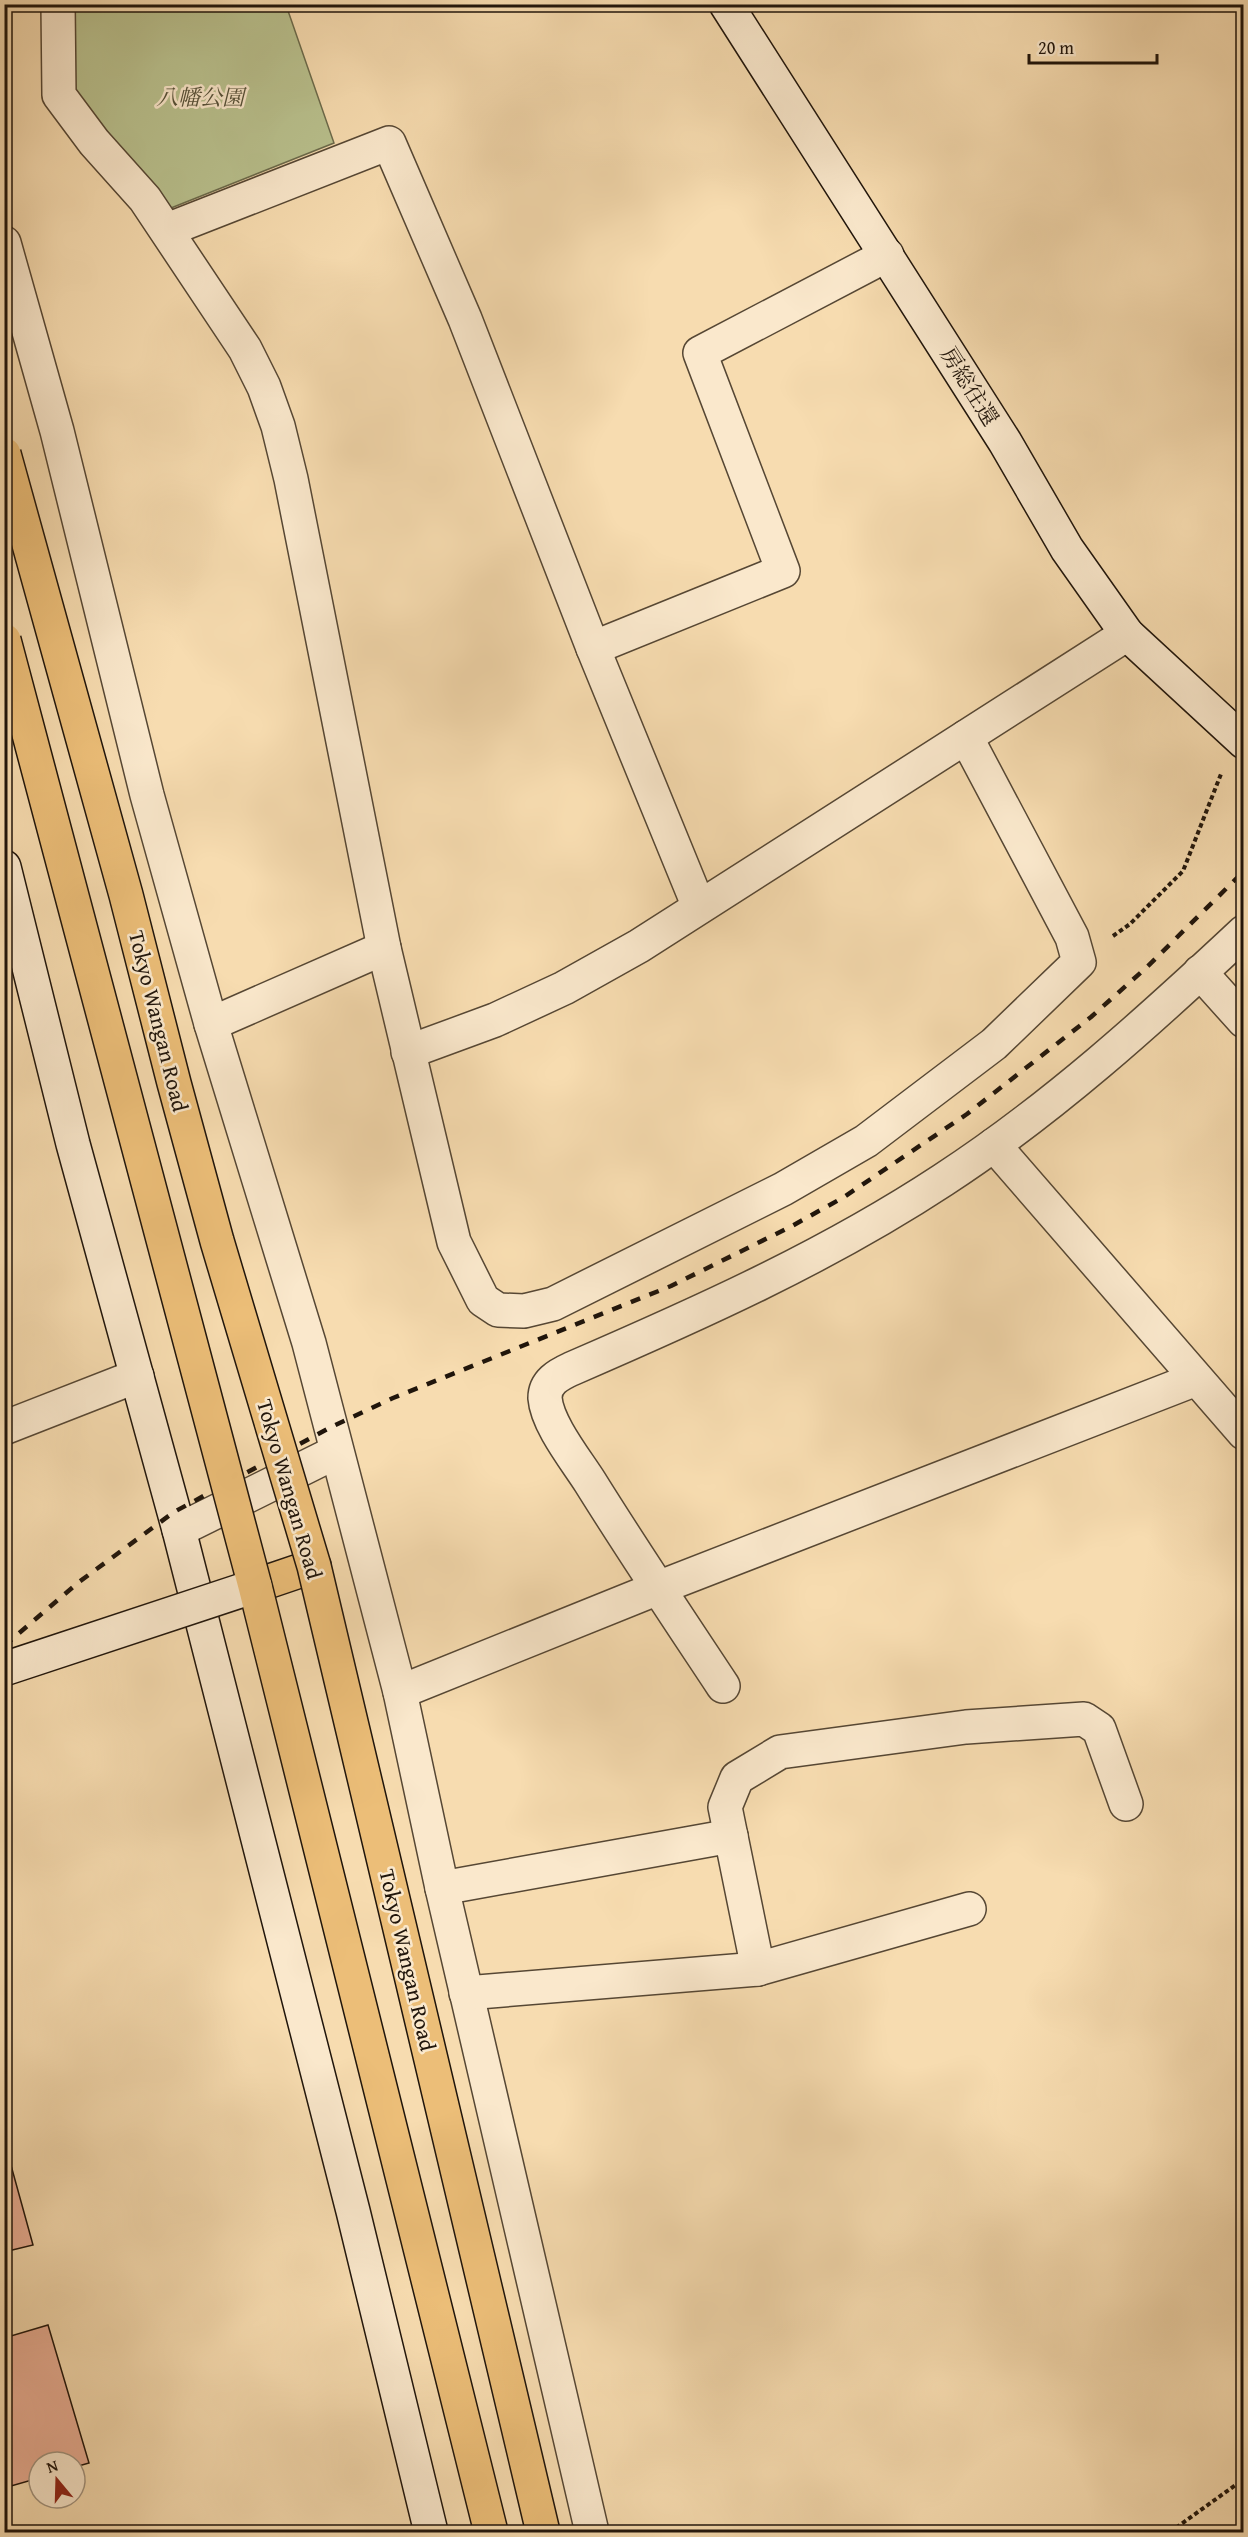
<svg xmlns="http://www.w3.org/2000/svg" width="1248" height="2537" viewBox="0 0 1248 2537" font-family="'Gentium Book Plus','Noto Serif JP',serif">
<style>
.green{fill:#b9c18e;stroke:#6c6b4c;stroke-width:1.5}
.building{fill:#e9ae94;stroke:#20150b;stroke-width:1.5}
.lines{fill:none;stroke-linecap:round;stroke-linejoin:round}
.street-casing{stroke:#564734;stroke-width:36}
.secondary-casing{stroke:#20150b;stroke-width:36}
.highway-casing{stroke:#20150b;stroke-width:36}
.path{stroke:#20150b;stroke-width:4;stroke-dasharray:4.5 3;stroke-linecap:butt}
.street{stroke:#fae8cc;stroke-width:33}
.secondary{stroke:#fae8cc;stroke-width:33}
.highway{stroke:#ecbe78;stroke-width:33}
.rail{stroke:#20150b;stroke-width:4.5;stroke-dasharray:10 10;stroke-linecap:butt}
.secondary-bridge-casing{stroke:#20150b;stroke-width:36;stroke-linecap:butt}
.highway-bridge-casing{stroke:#20150b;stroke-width:36;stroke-linecap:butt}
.secondary-bridge{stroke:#fae8cc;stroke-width:33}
.highway-bridge{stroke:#ecbe78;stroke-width:33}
.labels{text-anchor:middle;stroke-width:5;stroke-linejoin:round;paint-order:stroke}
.park-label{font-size:22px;font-style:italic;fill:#565139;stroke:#fae8cc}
.street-label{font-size:22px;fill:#20150b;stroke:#fae8cc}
</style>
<rect width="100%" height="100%" fill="#f7dcb0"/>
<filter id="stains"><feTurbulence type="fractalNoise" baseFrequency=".00333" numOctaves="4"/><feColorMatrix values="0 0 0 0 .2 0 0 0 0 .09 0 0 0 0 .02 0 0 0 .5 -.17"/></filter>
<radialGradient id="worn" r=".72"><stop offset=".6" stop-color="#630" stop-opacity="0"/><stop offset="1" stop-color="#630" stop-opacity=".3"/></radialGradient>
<path class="green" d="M71,5H286L334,143L171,208L74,92Z"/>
<g class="building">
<path d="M4,2140L33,2245L4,2252Z"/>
<path d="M48,2325L89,2463L75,2467V2462H39V2478L4,2488V2338Z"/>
</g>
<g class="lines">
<g class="street-casing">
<g id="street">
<path d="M58,4L59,95L94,142L145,199L245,349L264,387L278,426L291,479L384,948L454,1242L483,1300L498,1310L524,1311L553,1304L783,1189L866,1141L994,1044L1079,962L1072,937L966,737"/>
<path d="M167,230L389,143L465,319L593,648L699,907"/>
<path d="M4,243L57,431L147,795L211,1024L309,1343L400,1692L442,1888L592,2532"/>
<path d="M593,648L783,571L700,353L887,255"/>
<path d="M1200,972L1244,1021"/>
<path d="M211,1024L384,948"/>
<path d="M408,1052L495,1020L564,988L639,946L1127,634"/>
<path d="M994,1145L1244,1433"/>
<path d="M4,1428L137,1376"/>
<path d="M179,1530L336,1452"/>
<path d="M723,1686C678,1618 633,1551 590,1482C576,1460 547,1424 545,1398C545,1382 558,1375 571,1369C698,1314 826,1257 943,1180C1052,1109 1149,1021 1244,932"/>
<path d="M400,1692L658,1588L1196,1379"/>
<path d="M442,1888L731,1836"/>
<path d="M758,1969L725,1807L737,1778L780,1752L966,1727L1084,1719L1099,1729L1126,1804"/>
<path d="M466,1993L758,1969L969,1909"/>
</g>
</g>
<g class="secondary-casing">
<g id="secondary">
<path d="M726,4L1005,442L1067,549L1127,634L1244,742"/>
<path d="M4,867L73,1144L179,1530L353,2211L431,2532"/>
</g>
</g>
<g class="highway-casing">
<path id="highway" d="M255,1586L314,1566"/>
</g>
<g class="path">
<path d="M1113,936L1130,924L1183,871L1221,774"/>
<path d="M1170,2532L1244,2479"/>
</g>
<use href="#street" class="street"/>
<use href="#secondary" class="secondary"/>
<use href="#highway" class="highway"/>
<path class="rail" d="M4,1646L79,1582L174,1512L331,1427L393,1398L671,1286L792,1226L844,1197L967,1114L1091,1017L1147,967L1244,871"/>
<g class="secondary-bridge-casing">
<path id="secondary-bridge" d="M4,1669L255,1586"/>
</g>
<g class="highway-bridge-casing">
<g id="highway-bridge">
<path d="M4,454L126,895L174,1083L217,1241L314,1566L543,2532"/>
<path d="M4,640L255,1586L491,2532"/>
</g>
</g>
<use href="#secondary-bridge" class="secondary-bridge"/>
<use href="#highway-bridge" class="highway-bridge"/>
</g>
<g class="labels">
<g class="park-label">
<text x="200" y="105">八幡公園</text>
</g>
<g class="street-label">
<text transform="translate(970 386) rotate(58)" y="8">房総往還</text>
<text transform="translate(159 1021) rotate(76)" y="8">Tokyo Wangan Road</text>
<text transform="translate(290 1489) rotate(74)" y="8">Tokyo Wangan Road</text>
<text transform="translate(408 1960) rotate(77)" y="8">Tokyo Wangan Road</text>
</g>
</g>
<rect width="1248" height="2537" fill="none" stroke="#f7dcb0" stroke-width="24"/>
<rect x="6" y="6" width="1236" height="2525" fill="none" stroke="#20150b" stroke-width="3"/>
<rect x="12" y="12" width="1224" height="2513" fill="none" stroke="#20150b" stroke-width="1.5"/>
<g transform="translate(57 2480) rotate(341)"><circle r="28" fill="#fae8cc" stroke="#a3947f" stroke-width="1.5"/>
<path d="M0-4.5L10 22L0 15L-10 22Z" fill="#8f2418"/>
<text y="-9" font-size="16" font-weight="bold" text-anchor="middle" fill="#20150b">N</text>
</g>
<path d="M1029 54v9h128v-9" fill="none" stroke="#20150b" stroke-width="3"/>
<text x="1038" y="54" font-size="18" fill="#20150b" stroke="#fae8cc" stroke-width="4.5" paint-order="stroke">20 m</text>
<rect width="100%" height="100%" filter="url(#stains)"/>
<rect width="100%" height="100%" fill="url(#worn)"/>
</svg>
